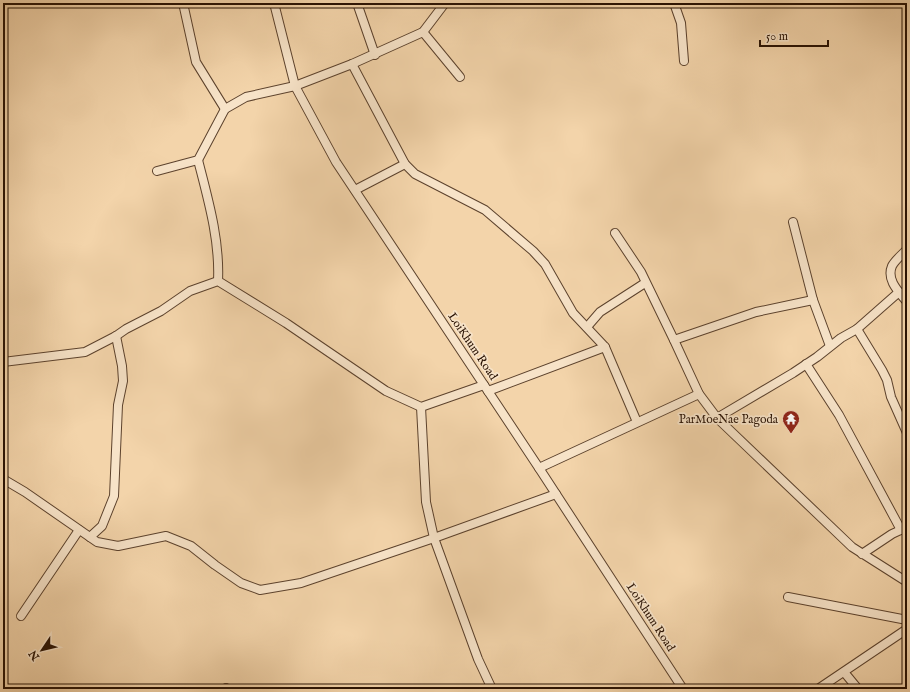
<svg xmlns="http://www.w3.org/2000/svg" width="910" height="692" viewBox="0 0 910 692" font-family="'IM FELL English',serif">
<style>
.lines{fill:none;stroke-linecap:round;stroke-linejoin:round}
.street-casing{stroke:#5c422d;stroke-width:10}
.street{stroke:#f7e3c8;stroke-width:8}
.labels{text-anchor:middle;stroke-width:3.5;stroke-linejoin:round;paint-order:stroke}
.street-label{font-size:12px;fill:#291203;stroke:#f7e3c8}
.poi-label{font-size:12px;fill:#291203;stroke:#f7e3c8;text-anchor:end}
</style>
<rect width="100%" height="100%" fill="#f3d4aa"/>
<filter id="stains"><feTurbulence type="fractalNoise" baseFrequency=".005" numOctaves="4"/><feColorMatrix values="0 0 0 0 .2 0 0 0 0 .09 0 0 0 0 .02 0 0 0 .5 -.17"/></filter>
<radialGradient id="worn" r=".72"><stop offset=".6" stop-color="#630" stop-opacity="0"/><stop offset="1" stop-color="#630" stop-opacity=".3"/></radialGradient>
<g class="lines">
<g class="street-casing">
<g id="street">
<path d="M183,3L196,62L225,109"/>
<path d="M274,3L295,86L336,162L539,468L683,689"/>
<path d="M357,3L375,55"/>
<path d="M674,3L681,23L684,61"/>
<path d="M423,32L460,77"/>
<path d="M352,64L405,164L415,174L485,210L533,251L545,264L573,313L605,347L637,422"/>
<path d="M198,160C208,199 220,240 218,281"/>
<path d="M157,171L198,160L225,109L246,97L295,86L352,64L423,32L445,3"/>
<path d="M355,190L405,164"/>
<path d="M793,222L813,300L830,346"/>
<path d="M615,233L641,272L674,340L699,394L717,418L852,547L907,582"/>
<path d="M907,249C903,254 895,260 892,266C886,280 899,292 907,302"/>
<path d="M587,327L600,312L645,283"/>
<path d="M857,329L882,370L887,380L891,397L907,433"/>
<path d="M674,340L756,312L813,300"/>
<path d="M3,362L85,352L116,336L126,329L161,311L190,291L218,281L286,323L386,391L421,407L484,385"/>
<path d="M806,364L839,415L901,530"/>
<path d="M488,391L605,347"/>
<path d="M421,407L426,502L434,538L478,659L492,689"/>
<path d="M717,418L793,373L817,357L841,338L857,329L899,292"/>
<path d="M539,468L699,394"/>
<path d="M3,479L25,492L97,542L118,546L166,536L191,546L215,565L241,583L260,590L301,583L434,538L556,494"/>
<path d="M90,537L102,526L114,496L118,405L123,381L122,366L116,336"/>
<path d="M862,554L892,534L907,527"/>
<path d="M788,597L907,620"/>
<path d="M21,616L79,530"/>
<path d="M844,672L858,689"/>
<path d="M226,688V689"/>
<path d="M818,689L907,629"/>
</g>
</g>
<use href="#street" class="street"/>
</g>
<defs>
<g id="temple-pin" transform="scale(0.9)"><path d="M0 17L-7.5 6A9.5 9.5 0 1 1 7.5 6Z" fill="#8f2418" stroke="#f7e3c8"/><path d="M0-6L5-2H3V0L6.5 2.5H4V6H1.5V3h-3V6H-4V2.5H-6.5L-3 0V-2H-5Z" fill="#fff"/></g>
</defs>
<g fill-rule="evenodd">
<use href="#temple-pin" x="791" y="419"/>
</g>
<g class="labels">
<g class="street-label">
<text transform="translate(473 346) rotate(56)" y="4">LoiKhum Road</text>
<text transform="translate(651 617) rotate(57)" y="4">LoiKhum Road</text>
</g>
<g class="poi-label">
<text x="778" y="423">ParMoeNae Pagoda</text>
</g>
</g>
<rect width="910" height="692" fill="none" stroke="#f3d4aa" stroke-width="16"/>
<rect x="4" y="4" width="902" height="684" fill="none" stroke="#291203" stroke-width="2"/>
<rect x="8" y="8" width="894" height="676" fill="none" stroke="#291203"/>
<g transform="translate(42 650) rotate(235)" stroke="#f7e3c8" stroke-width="3" paint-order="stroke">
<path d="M0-3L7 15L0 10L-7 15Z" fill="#291203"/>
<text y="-6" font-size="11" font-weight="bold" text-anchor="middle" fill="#291203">N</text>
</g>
<path d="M760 40v6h68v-6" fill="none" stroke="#291203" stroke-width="2"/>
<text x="766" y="40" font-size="12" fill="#291203" stroke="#f7e3c8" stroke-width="3" paint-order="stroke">50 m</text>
<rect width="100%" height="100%" filter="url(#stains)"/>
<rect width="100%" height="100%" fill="url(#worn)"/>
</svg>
